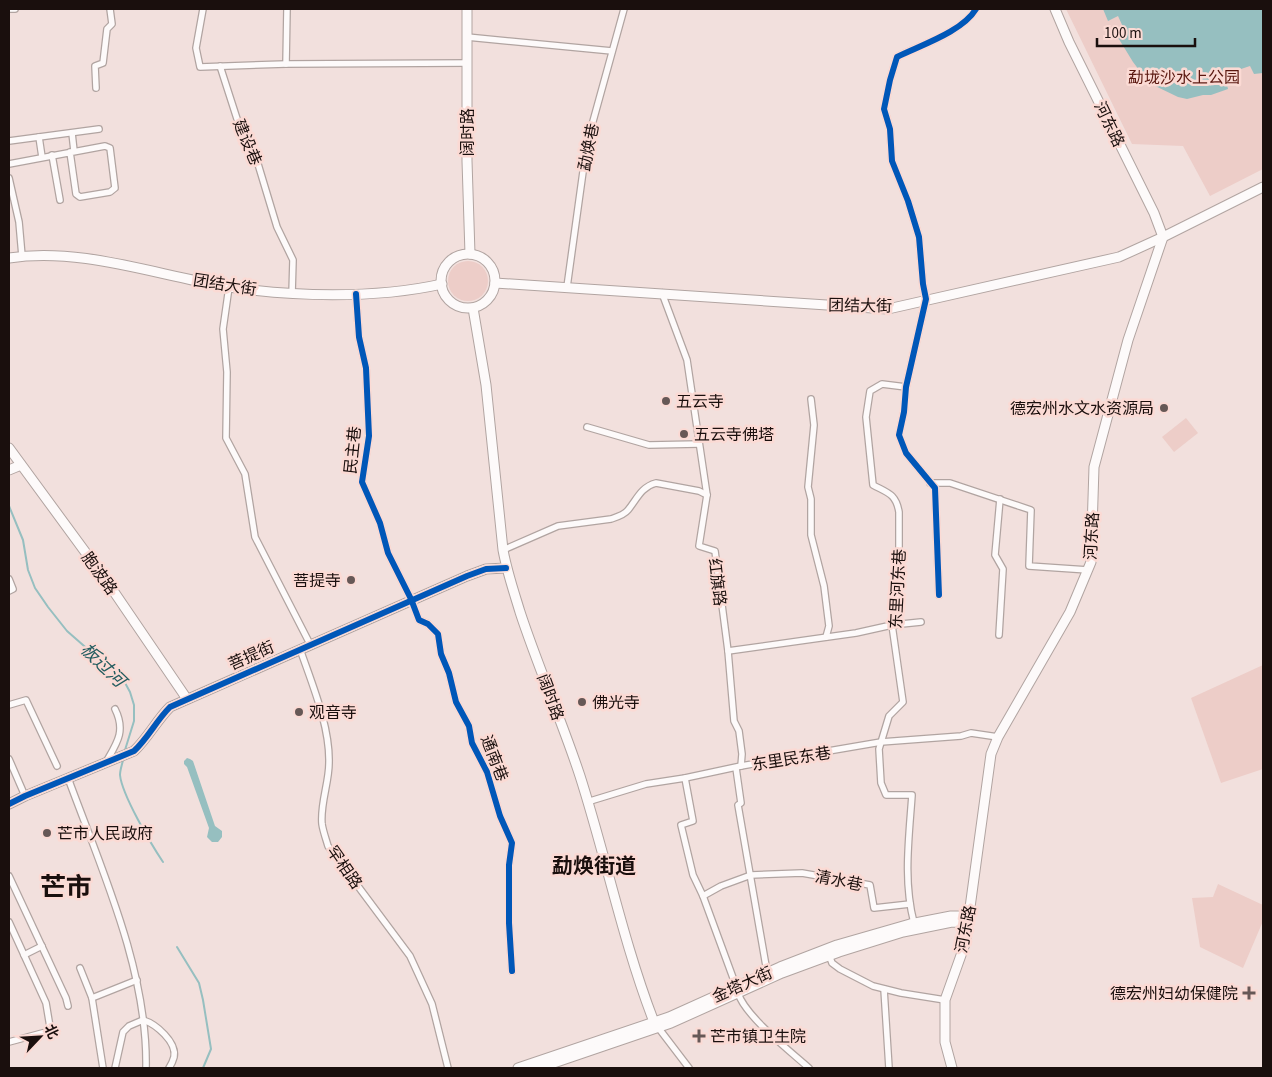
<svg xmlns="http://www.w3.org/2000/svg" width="1272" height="1077" viewBox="0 0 1272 1077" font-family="'Source Sans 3','Noto Sans SC',sans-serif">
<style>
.green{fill:#edcdc8}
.water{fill:#96bfc0}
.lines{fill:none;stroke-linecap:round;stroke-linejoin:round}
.stream{stroke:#96bfc0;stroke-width:2}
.street-casing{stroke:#b1a4a1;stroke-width:8}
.secondary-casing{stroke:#b1a4a1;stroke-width:11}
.street{stroke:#fdfafa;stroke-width:5.5}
.secondary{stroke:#fdfafa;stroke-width:9}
.cycleway-casing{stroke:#fbdad4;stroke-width:9}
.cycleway{stroke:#0057b8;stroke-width:6}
.poi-dot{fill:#665856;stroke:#fbdad4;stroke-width:2}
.labels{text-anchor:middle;stroke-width:5;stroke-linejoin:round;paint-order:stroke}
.park-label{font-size:16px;fill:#5a1810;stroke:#fbdad4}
.street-label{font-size:16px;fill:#1a0f0d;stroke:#fbdad4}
.poi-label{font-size:16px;fill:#1a0f0d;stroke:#fbdad4;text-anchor:start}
.water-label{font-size:18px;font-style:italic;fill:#235c5f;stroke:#fbdad4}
.district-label{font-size:21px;font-weight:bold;fill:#1a0f0d;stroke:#fbdad4}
.town-label{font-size:26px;font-weight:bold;fill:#1a0f0d;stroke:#fbdad4}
</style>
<rect width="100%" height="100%" fill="#f2e0dd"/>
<g class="green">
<path d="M1066,9H1263V169L1210,196L1183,146L1132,144Z"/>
<circle cx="468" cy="281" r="20"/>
<path d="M1186,418L1198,433L1174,452L1162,437Z"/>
<path d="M1263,665V769L1221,783L1191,698Z"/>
<path d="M1218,884L1263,905V921L1243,968L1200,947L1192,898L1213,897Z"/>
</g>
<g class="water">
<path d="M1103,9H1263V73L1254,74L1250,66L1223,75L1224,82L1227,85L1228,89L1211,95H1203L1187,99L1178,97L1149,83L1133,62L1114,31L1123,27L1118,16L1108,21Z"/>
<path d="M187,758L190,759L193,761L215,826L222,831V837L218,842H212L207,837L209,828L187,767L184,764V761Z"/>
</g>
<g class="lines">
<g class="stream">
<path d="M9,506L23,540L28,570L35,588L48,607L67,631L124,681L130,692L134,705V721L125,750"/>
<path d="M123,760C122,765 120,770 120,775C122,795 151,844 163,862"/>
<path d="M177,947L199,983L203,1000L211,1049L203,1068"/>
</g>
<g class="street-casing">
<g id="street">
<path d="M9,9H15"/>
<path d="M203,9L196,48L200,67L286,64L467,63"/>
<path d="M467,37L612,51"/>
<path d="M286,64L287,9"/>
<path d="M220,66L239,125L258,164L277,227L293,260L292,294"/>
<path d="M96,88L95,66L103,63L107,29L112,24L110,9"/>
<path d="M72,133L74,151"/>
<path d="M39,137L42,157"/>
<path d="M9,141L99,129"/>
<path d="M52,155L60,200"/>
<path d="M9,164L105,146L110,148L115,188L110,192L80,197L76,194L70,152"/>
<path d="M9,178L19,222L22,256"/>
<path d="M229,287L223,329L227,372L226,438L245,474L255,537L310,644"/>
<path d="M567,287L587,143L624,9"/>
<path d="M662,293L687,360L707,495L699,546L715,551L728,651L734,721L739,731L742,754L741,766"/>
<path d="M356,294L359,337L366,368L369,436L362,482L380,523L388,553L411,599L419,620L428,624L438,634L441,654L449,673L456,702L469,726L472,743L487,772L500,816L512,843L509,865V923L512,971"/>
<path d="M906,387L882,384L870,391L866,417L873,485C888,493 896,494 899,512V583L892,625L903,702L889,716L879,749L881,783L886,795H912C909,838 903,881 914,923"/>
<path d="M811,399L814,425L808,487L811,499V535L824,586L829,626L826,637"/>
<path d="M587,427L649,445L699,444"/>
<path d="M930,483H950L1031,510L1029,566L1088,570"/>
<path d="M503,550L558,526L611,519C617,517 624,515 628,510C637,499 641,487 656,483L699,491L707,495"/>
<path d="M9,579L13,589L9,591"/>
<path d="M939,595L935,488L906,453L899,435L904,412L906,387L926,299L923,284L919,237L908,201L892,161L890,129L884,109L890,80L897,57C921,45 962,32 976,9"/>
<path d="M999,635L1003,569L995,555L1000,499"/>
<path d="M300,649C312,684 330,726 329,763C329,783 320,804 322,824C323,831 326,839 328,846L410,956L432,1004L448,1068"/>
<path d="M728,651L856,633L892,625L921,622"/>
<path d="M9,705L26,700L57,766"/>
<path d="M9,759L25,796"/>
<path d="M106,762C117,743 126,731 115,709"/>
<path d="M736,768L741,803L738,805L766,966L769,972"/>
<path d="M68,778C101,868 148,971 146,1068"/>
<path d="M685,778L693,821L681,825L693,875L703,896L736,986"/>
<path d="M587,802L646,784L685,778L741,766L881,742L961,736L971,733L998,737"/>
<path d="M9,876L66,998L68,1006"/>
<path d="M703,896L721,886L751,875L802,873L870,885L874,908L910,904"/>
<path d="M9,922L46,1003L50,1027L46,1032L9,1042"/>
<path d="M24,955L42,946"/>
<path d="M829,955L832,963L840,969L873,986L901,993L945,1000"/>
<path d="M80,968L92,998L103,1068"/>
<path d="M884,989L889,1068"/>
<path d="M738,993C745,1016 791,1052 809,1068"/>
<path d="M92,998L137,980"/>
<path d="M657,1026L689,1068"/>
<path d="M115,1068L123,1032L129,1026L143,1020C156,1024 177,1042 174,1057C173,1061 171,1065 169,1068"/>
</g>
</g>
<g class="secondary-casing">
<g id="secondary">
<path d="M467,9V161L470,254"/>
<circle cx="468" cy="281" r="27"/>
<path d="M9,258C79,247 153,274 223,286C290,297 375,299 442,284"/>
<path d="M495,283L888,309L1119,257L1163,237L1263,187"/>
<path d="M473,308L486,385L503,550C507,572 514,592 520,612C538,667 562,721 580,776C606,857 623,942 654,1022"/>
<path d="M9,448L108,583L187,699"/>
<path d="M9,470L21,465"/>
<path d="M9,804L25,796L134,751C148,738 156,721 170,707L467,576L486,569L506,568"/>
<path d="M518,1068L669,1017L780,967L837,945L910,924L951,916H969"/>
<path d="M539,1068L671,1023L782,973L839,952L903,932L952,922L968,923"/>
<path d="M952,1068L945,1042V1000L965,944L991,754L998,737L1070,612L1091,562L1094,467L1128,340L1163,237L1154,213L1069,42L1055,9"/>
</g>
</g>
<use href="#street" class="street"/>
<use href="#secondary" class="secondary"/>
<g class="cycleway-casing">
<g id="cycleway">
<path d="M356,294L359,337L366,368L369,436L362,482L380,523L388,553L411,599L419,620L428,624L438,634L441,654L449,673L456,702L469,726L472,743L487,772L500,816L512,843L509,865V923L512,971"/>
<path d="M939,595L935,488L906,453L899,435L904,412L906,387L926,299L923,284L919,237L908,201L892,161L890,129L884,109L890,80L897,57C921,45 962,32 976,9"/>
<path d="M9,804L25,796L134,751C148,738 156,721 170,707L467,576L486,569L506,568"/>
</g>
</g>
<use href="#cycleway" class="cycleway"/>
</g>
<g class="poi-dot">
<circle cx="666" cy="401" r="5"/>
<circle cx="1164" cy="408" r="5"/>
<circle cx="684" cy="434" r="5"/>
<circle cx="351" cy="580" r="5"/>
<circle cx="582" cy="702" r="5"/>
<circle cx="299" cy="712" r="5"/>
<circle cx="47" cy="833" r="5"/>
<path d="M1246.5 985.5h5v5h5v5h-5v5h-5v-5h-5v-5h5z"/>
<path d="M696.5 1028.5h5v5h5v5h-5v5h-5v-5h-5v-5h5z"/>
</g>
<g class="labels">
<g class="park-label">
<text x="1184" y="83">勐垅沙水上公园</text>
</g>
<g class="street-label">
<text transform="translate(1110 124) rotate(64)" y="6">河东路</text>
<text transform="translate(467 132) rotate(-90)" y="6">阔时路</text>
<text transform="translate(248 142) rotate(67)" y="6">建设巷</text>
<text transform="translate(588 147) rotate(-79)" y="6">勐焕巷</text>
<text transform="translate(225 284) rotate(9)" y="6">团结大街</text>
<text transform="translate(860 305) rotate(1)" y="6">团结大街</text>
<text transform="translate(352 450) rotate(-84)" y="6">民主巷</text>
<text transform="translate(1091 536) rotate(-87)" y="6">河东路</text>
<text transform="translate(100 573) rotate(54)" y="6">胞波路</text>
<text transform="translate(718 582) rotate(83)" y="6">红旗路</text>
<text transform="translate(897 589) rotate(-87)" y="6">东里河东巷</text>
<text transform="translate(251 655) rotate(-24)" y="6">菩提街</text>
<text transform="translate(551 697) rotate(70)" y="6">阔时路</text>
<text transform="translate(495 758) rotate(69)" y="6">通南巷</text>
<text transform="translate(791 758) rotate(-9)" y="6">东里民东巷</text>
<text transform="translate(345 867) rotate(55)" y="6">罕相路</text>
<text transform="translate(839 880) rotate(11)" y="6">清水巷</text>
<text transform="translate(965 929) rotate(-79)" y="6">河东路</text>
<text transform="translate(742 984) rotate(-24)" y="6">金塔大街</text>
</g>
<g class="poi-label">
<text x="676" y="407">五云寺</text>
<text x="1154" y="414" text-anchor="end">德宏州水文水资源局</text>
<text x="694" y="440">五云寺佛塔</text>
<text x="341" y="586" text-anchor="end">菩提寺</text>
<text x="592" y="708">佛光寺</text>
<text x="309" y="718">观音寺</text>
<text x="57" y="839">芒市人民政府</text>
<text x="1238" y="999" text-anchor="end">德宏州妇幼保健院</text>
<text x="710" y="1042">芒市镇卫生院</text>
</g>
<g class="water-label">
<text transform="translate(103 665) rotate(44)" y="6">板过河</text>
</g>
<g class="district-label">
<text x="594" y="873">勐焕街道</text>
</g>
<g class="town-label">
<text x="66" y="896">芒市</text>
</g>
</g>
<rect width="1272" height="1077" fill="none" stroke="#1a0f0d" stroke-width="20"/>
<g transform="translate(40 1037) rotate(65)" stroke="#fbdad4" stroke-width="4" paint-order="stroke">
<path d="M0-4L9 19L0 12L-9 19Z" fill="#1a0f0d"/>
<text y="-8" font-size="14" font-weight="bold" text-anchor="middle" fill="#1a0f0d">北</text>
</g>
<path d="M1097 38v8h98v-8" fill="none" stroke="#1a0f0d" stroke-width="2.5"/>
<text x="1104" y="38" font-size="15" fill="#1a0f0d" stroke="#fbdad4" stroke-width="4" paint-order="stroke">100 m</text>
</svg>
